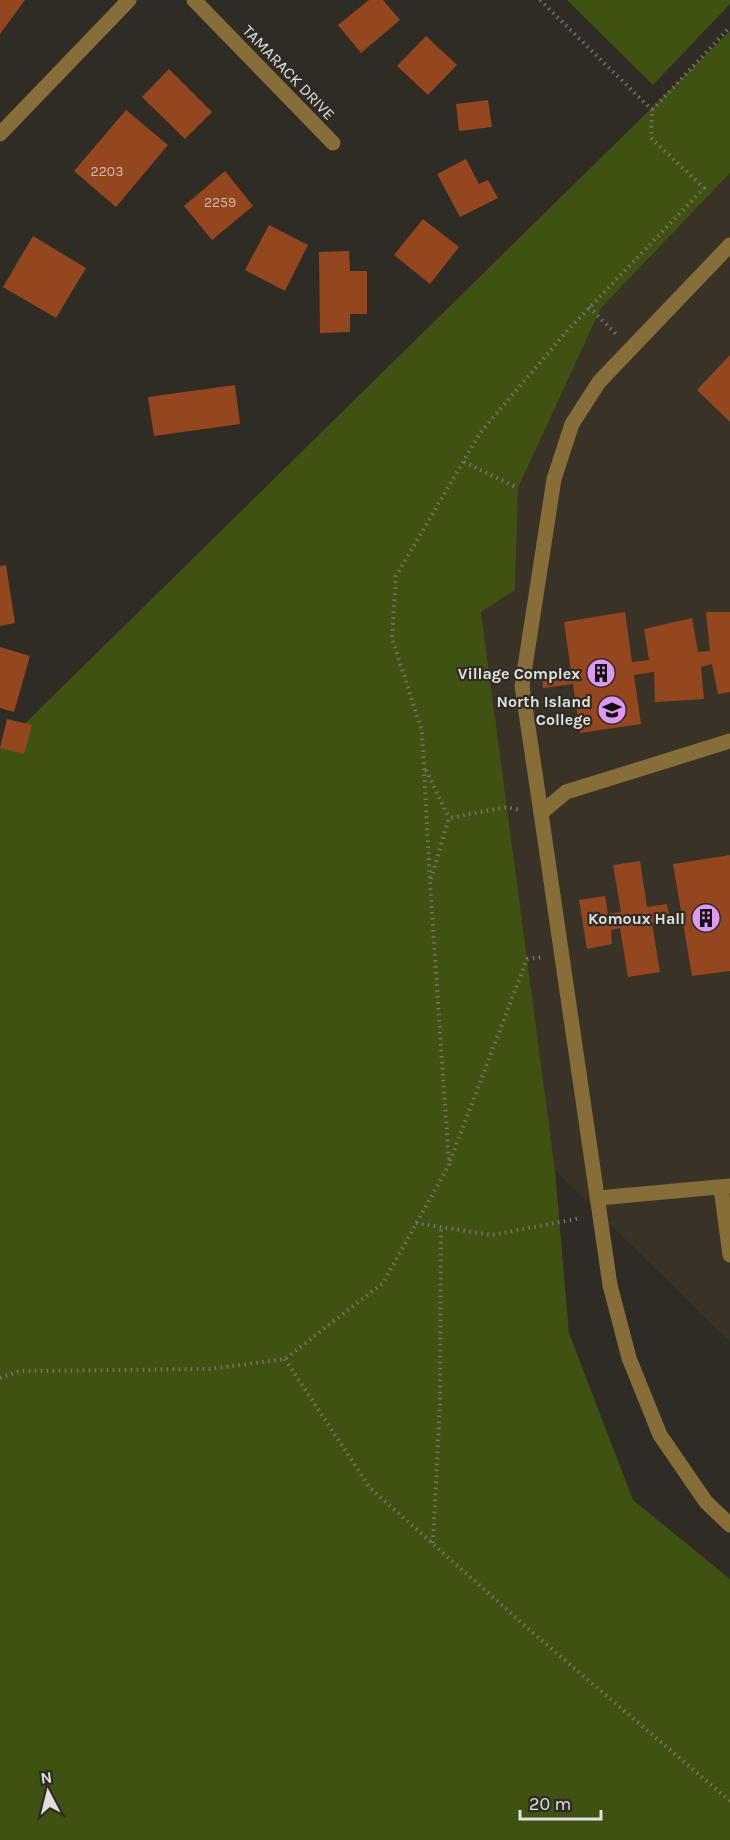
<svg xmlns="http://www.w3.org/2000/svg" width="730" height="1840" viewBox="0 0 730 1840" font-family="Karla,sans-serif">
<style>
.built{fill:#383326}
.green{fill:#3f5211}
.building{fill:#94461f}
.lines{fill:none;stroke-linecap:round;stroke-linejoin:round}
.path{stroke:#76736e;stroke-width:4;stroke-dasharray:1.5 4.5;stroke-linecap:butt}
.minor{stroke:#876d37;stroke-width:15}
.labels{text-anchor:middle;stroke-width:4.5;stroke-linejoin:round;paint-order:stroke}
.number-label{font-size:14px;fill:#cebaad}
.street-label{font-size:16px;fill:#e2e0dc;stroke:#2f2c25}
.poi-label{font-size:16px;font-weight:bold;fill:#e2e0dc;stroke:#2f2c25;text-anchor:end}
</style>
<rect width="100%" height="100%" fill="#2f2c25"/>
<path class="built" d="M730,173V1342L555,1170L481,612L515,590L518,488L601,308Z"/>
<g class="green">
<path d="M567,0H730V4L653,85Z"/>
<path d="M730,31V173L601,308L518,488L515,590L481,612L555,1170L569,1333L633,1500L730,1579V1840H0V748Z"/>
</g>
<g class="building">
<path d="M0,0H25L0,34Z"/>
<path d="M369,0H383L400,20L361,53L338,25Z"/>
<path d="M426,36L457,65L428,95L397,66Z"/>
<path d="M169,69L212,112L185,139L142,97Z"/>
<path d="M488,100L492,127L459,131L456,104Z"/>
<path d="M126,110L168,145L116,207L74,171Z"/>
<path d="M466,159L479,184L488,180L498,198L460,217L437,174Z"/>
<path d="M225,171L253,206L212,240L184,206Z"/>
<path d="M423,219L459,247L430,284L394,255Z"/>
<path d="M269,225L308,245L285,291L245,270Z"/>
<path d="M33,236L86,268L56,318L3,287Z"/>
<path d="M349,251L350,271H367V314H350V332L320,333L319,252Z"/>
<path d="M730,355V422L697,390Z"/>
<path d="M235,385L240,424L154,436L148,397Z"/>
<path d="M6,565L15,623L0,626V566Z"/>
<path d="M625,612L632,662L649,660L644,629L692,618L698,652L710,651L706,612H730V692L718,694L712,664L701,667L704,699L655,702L654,672L634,675L641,724L580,733L573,684L543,688L542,676L571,671L564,622Z"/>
<path d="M0,647L30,656L14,712L0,708Z"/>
<path d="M7,719L32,725L24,754L0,748Z"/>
<path d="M730,855V971L692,976L673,864Z"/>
<path d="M640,861L647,907L667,904L670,920L652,923L660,972L628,977L620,928L611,930L612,944L587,949L579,900L605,896L608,914L621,912L613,865Z"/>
</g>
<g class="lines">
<g class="path">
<path d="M540,0L652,110"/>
<path d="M589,307L616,334"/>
<path d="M464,462L518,488"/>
<path d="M426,770L449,818"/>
<path d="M431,879L449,818L507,807L520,810"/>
<path d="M450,1161L527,959L543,957"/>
<path d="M416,1223L492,1235L581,1218"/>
<path d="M285,1359L370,1488L540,1639L730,1801"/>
<path d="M0,1378L19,1371L210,1369L285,1359L383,1283L449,1165L430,883L422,731L392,638L396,576L480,433L567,331L704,188L651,138L652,110L730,27"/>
<path d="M433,1543L440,1401L441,1227"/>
</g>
<g class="minor">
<path d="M194,0L333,143"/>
<path d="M0,134L129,0"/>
<path d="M730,741L566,792L541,813L610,1285L629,1358L660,1435L706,1502L730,1525"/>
<path d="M541,813L522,686L554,479L572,424L599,382L730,245"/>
<path d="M721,1188L730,1255"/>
<path d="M598,1198L730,1186"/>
</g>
</g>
<defs>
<g id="building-disc" transform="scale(1.5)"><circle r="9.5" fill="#de98f2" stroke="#2f2c25"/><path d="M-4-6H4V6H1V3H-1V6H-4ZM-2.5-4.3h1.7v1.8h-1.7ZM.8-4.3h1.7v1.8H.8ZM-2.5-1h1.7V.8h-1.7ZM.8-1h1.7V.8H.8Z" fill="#111"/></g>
<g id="university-disc" transform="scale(1.5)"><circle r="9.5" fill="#de98f2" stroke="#2f2c25"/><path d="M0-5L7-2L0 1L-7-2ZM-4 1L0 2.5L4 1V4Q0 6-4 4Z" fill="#111"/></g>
</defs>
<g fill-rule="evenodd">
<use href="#building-disc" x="601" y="673"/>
<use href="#university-disc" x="612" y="710"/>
<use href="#building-disc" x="706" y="918"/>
</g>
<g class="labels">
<g class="number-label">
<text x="107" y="176">2203</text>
<text x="220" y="207">2259</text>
</g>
<g class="street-label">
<text transform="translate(289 72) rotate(46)" y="6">TAMARACK DRIVE</text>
</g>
<g class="poi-label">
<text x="580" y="679">Village Complex</text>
<text x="591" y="707">North Island<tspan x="591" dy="18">College</tspan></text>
<text x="685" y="924">Komoux Hall</text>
</g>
</g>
<g transform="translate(48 1792) rotate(353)" stroke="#2f2c25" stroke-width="4.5" paint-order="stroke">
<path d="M0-4.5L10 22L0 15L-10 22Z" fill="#e2e0dc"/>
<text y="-9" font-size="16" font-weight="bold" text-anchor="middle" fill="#e2e0dc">N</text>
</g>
<path d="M520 1810v9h81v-9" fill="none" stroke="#e2e0dc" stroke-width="3"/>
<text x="529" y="1810" font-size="18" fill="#e2e0dc" stroke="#2f2c25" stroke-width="4.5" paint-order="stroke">20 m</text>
</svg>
